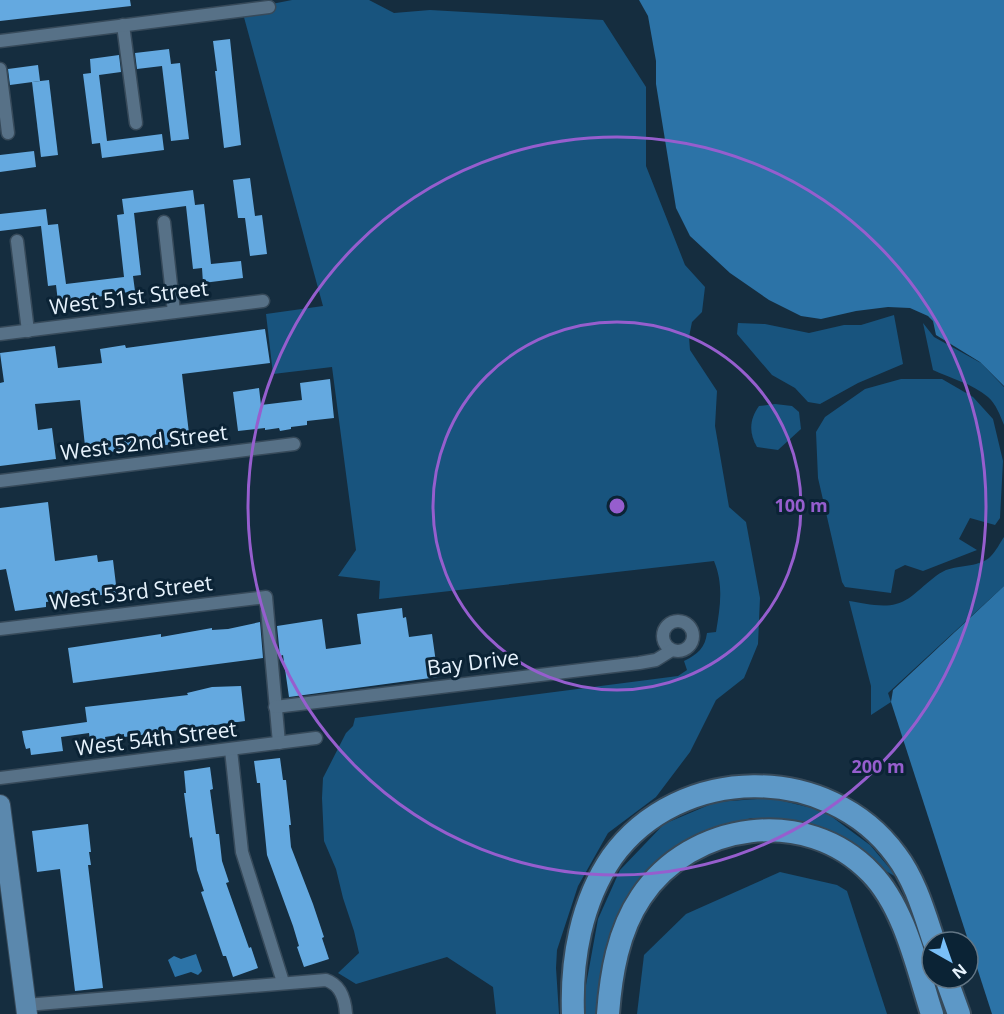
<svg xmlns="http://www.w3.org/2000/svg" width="1004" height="1014" viewBox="0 0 1004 1014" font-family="'Open Sans',sans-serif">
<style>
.green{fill:#18547e}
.water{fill:#2c73a7}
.building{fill:#64a9e0}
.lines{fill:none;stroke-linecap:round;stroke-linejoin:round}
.street-casing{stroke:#374a5a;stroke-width:15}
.primary-casing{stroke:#374a5a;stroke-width:22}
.highway-casing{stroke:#374a5a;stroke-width:26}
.street{stroke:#577187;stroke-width:12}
.primary{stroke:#5b88ad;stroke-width:20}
.highway{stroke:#5d98c7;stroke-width:22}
.ring{fill:none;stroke:#965ece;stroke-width:3}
.labels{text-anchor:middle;stroke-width:6;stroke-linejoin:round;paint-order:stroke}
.street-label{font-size:21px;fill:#e7f3fd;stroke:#0b2335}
.centre{fill:#965ece;stroke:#0b2335;stroke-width:3}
.ring-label{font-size:18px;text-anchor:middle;font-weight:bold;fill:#965ece;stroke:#0b2335;stroke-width:6;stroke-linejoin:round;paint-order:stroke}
</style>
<rect width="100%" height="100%" fill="#152d3f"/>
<g class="green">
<path d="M292,0H369L394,13L430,10L603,20L646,87V166L685,265L705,287L702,312L692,322L689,337L690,350L717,391L715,426L729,507L746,522L760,598L758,644L744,678L716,700L690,752L656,797L608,833L578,886L557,950L556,968L559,1014H496L493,987L447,957L356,984L338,973L359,953L354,931L343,898L336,869L324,841L322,798L323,778L346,733L353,726L355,718L678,676L687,670L684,661C698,654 705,648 707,633L716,632C720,608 724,585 714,561L379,599L380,581L338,576L356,550L332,367L273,374L266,314L323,306L242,10Z"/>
<path d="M894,315L903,364L858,383L820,404L808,402L795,388L772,375L737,334L738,323L765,324L809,333L844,325H861Z"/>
<path d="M923,323L934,337L981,363L1004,387V425C1000,415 996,404 988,397C973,384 950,378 933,370Z"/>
<path d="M901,379H942L973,397L993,419L1003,461L1000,518L995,525L970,518L959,539L977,550L923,571L905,565L895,570L891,593L845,587L842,582L818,478L816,432L825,417L865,389Z"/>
<path d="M775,404L792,406L799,412L801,429L778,450L757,447C749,433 749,420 759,406Z"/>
<path d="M1004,537V586L888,693L891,702L871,715V686L849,601C862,603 882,608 896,604C914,600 928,578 946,570C960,565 981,567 991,556C996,551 1000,543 1004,537Z"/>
<path d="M771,798L824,811L870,845L898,878L884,870L853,842L806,824L751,818L687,840L646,874L617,917L603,973L599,1014H586L584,996L598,919L620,870L664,824L716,802Z"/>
<path d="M780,872L837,885L847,891L887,1014H637L644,955L686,914Z"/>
</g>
<g class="water">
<path d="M639,0H1004V386L980,362L936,335L933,321L928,316L910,308L888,307L856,311L821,319L801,316L769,300L730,273L690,236L676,208L656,84V61L648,16Z"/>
<path d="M1004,586V1014H992L891,702L893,690Z"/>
<path d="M196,954L202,971L198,975L191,972L175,977L168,960L174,956L181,959Z"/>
</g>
<g class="building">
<path d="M0,0H130L131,6L0,21Z"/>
<path d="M230,39L241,145L224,148L215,71H217L213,41Z"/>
<path d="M169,49L171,64L180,63L189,139L171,141L162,66L137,69L135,53Z"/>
<path d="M119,55L121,72L99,75L107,141L162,134L164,150L102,158L100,143L92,144L83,74L91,73L90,59Z"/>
<path d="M38,65L40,81L10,85L8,69Z"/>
<path d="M49,80L58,155L41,157L32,82Z"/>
<path d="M34,151L36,167L0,172V155Z"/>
<path d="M250,178L255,216L262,215L267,254L250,256L245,218H238L233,180Z"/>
<path d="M193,190L195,205L204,204L211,264L241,261L243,278L203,283L202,268L193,269L186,206L134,213L141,275L133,276L135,291L90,298L58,302L56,285L48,286L41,226L0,231V214L46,209L48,225L58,224L66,284L124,277L117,215L124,214L122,199Z"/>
<path d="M265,329L270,363L182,374L190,442L86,455L80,400L35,404L38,430L52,428L56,459L0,466V383L4,382L0,353L55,346L58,368L102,363L100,349L125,345L126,348Z"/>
<path d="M330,379L334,418L307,421V425L291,427V429L280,431L279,428L265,430V428L238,431L233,392L259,388L261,405L294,401L302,400L300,383Z"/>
<path d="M48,502L55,561L97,555L98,562L113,560L117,593L46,602V607L15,611L6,569L0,570V508Z"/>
<path d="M402,608L403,618L406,617L409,637L432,634L438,677L289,697L283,655L280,656L277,626L322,619L326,649L361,644L357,614Z"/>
<path d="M260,622L263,658L73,683L68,648L161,634V637L212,628V630L228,629Z"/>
<path d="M241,686L245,721L158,733L124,737V734L105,737L107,747L91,749L89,733L61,737L63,751L31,755L30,748L26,749L24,742L22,731L87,722L85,707L188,695L187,693L212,687Z"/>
<path d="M280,758L283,780H286L291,825H289L291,847L313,904L324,937L322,938L329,959L304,967L297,947L299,946L293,926L267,855L261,795L260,783H257L254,761Z"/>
<path d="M210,767L213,789L210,790L216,834H219L222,861L229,882L226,883L249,948L251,947L258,968L233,977L226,956H223L201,892L204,891L197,870L192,837L190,838L184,793H186L184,771Z"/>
<path d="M88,824L91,852H89L91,865H88L103,988L75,991L60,869L37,872L32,831Z"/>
</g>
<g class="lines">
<g class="street-casing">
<g id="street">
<path d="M123,25L136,123"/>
<path d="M0,41L269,7"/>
<path d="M0,69L8,133"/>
<path d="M164,222L174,312"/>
<path d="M17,241L28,331"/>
<path d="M0,334L263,301"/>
<path d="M0,481L294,444"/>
<circle cx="678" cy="636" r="15"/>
<path d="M0,629L266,597L279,743"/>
<path d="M275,707L639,663L656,660L672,650"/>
<path d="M231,750L242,852L283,982"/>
<path d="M0,778L316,738"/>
<path d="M26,1005L326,980C341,985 345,999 346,1014"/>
</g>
</g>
<g class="primary-casing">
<path id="primary" d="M0,805L27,1014"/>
</g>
<g class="highway-casing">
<g id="highway">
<path d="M946,978L959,1014"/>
<path d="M573,1014C571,960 581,902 612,857C679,764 828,762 896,855C915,880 924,912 934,942"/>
<path d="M608,1014C611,974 618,931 641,897C691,822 806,805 871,873C905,908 917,968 932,1014"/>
</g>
</g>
<use href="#street" class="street"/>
<use href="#primary" class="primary"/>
<use href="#highway" class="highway"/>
</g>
<g class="ring">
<circle cx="617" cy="506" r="184"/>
<circle cx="617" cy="506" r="369"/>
</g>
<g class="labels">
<g class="street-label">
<text transform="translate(129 298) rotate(-7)" y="7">West 51st Street</text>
<text transform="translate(144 443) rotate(-7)" y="7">West 52nd Street</text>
<text transform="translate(131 593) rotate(-7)" y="7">West 53rd Street</text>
<text transform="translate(473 663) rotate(-7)" y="7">Bay Drive</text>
<text transform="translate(156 739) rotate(-7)" y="7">West 54th Street</text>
</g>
</g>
<circle cx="617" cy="506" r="9" class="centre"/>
<g class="ring-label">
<text x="801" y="512">100 m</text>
<text x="878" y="773">200 m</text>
</g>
<g transform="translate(950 960) rotate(140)"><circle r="28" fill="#0b2335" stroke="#637685" stroke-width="1.5"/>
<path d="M0-4.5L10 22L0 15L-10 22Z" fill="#79bff8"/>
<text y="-9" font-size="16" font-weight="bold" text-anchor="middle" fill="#e7f3fd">N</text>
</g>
</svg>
